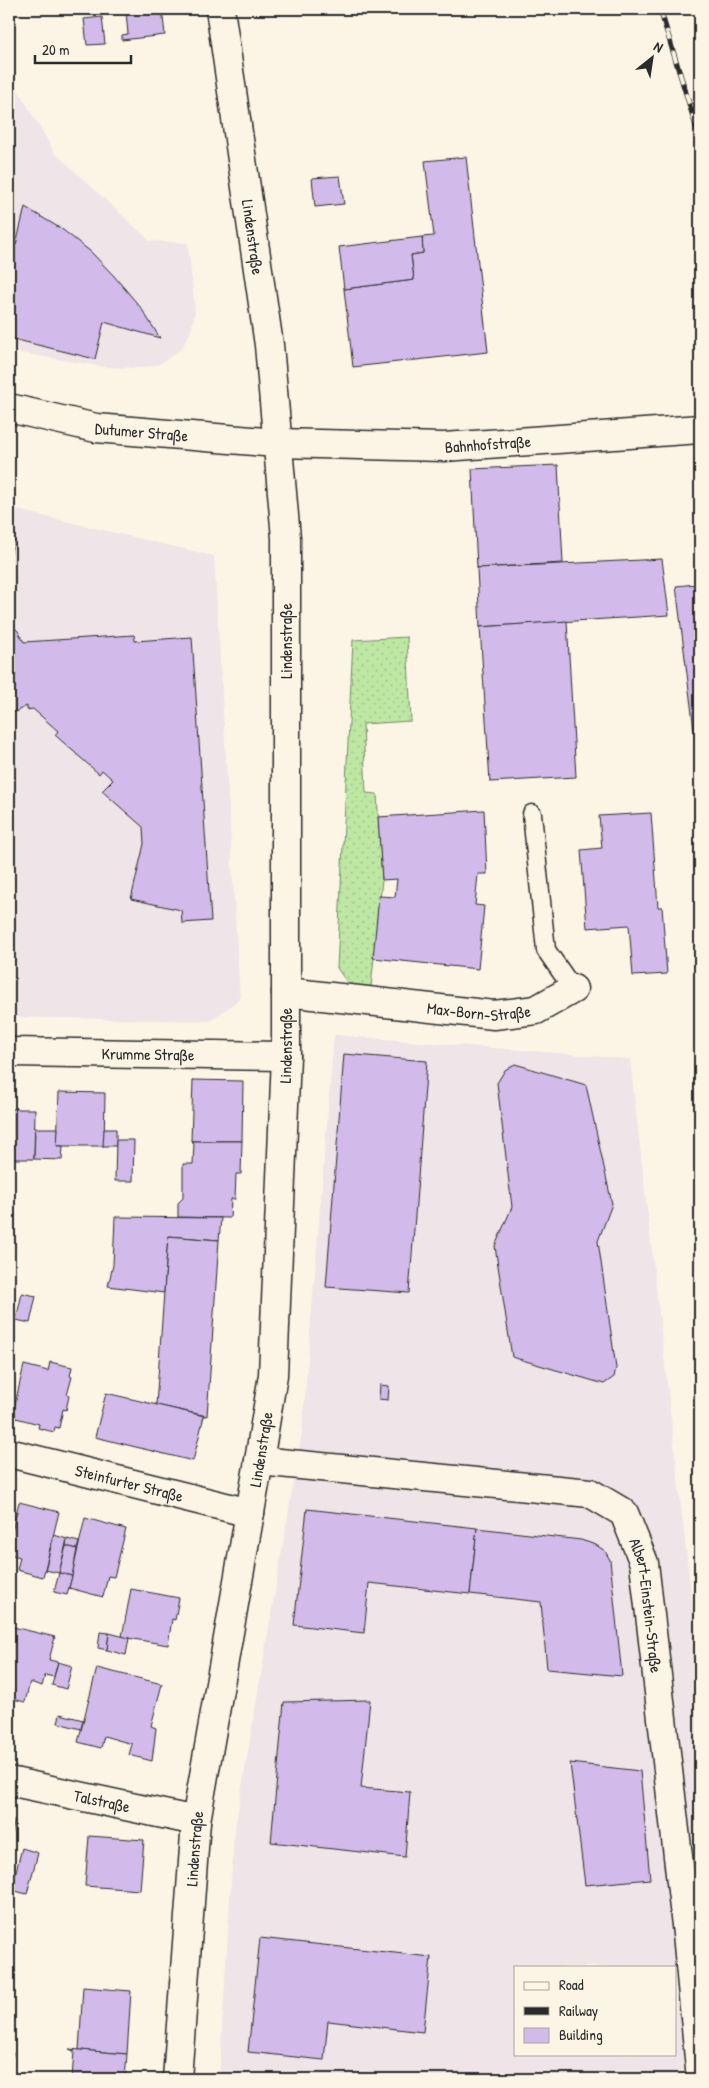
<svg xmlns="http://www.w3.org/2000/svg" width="709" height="2088" viewBox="0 0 709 2088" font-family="'Patrick Hand',sans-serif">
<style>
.built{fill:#efe4e7;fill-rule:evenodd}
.grass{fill:url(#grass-dots);stroke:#748967}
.building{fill:#d2bbeb;stroke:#2b2b2b}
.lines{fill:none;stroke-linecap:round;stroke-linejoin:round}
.service-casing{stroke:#2b2b2b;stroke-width:21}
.minor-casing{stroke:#2b2b2b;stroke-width:31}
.service{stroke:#fcf5e5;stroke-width:18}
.minor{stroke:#fcf5e5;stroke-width:28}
.rail-casing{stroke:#2b2b2b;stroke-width:5.5}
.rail{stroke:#fcf5e5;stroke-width:4;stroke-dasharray:11;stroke-linecap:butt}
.labels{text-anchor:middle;stroke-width:4.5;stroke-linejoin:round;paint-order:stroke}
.street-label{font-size:16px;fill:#2b2b2b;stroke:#fcf5e5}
</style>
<defs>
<pattern id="grass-dots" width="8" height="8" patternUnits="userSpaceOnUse" patternTransform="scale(1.25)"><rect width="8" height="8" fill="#bee7a3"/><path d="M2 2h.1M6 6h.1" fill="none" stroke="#a3c68c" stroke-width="1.8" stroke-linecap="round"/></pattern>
</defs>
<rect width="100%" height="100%" fill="#fcf5e5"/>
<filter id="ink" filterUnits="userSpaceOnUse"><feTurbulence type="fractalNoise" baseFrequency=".02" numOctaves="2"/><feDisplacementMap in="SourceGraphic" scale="10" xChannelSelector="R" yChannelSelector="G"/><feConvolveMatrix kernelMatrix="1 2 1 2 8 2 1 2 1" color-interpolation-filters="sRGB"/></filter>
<g filter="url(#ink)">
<g class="built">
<path d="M9,75L55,153L150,241L188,243L195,311L191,331L181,349L160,364L140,368L105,367L9,351Z"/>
<path d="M9,508L214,556L240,999L210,1021L9,1017Z"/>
<path d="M334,1035L630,1059L700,1672V2079H219L234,1834L302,1432ZM515,1967H675V2054H515Z"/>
</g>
<path class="grass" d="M407,637L411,721L363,724L366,793L377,794L382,880L371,987L348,984L337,968L353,640Z"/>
<g class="building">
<path d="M115,9H162L165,35L122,40V35L128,34L126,12L116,14Z"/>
<path d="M102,17L105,44L87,45L84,19Z"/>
<path d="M466,157L488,352L353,367L344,289L414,280L411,255L423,253L422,237L434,236L425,161Z"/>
<path d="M340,176L344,204L315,207L312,178Z"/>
<path d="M25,207L63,230L91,252L114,276L141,308L160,338L104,322L95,359L9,338V242L16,245Z"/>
<path d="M422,237L423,253L411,255L414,280L344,289L339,247Z"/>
<path d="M558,465L563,563L477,568L472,469Z"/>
<path d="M9,532L15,533L9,562Z"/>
<path d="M662,559L669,615L480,627L477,568Z"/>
<path d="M696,584L700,620V778L676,586Z"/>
<path d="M567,621L576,777L490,782L480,627Z"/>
<path d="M9,622L18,631L24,642L134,635L135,641L192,637L211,921L182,923L181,910L131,899L144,844L143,827L102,791L113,780L102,770L99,774L55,735L58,731L33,709L27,710V706L9,715Z"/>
<path d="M484,810L487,874H478L475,905L484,906L478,969L373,958L379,896L395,897L397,879L382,880L378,817Z"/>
<path d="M651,813L658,907H662L667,974L633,976L629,925L587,928L581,850L602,848L599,816Z"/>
<path d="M344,1054L427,1061L409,1293L326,1287Z"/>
<path d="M515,1064L586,1085L612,1204L598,1241L616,1368L614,1377L604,1384L512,1357L495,1246L512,1207L497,1083L505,1070Z"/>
<path d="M193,1080L243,1081L242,1141H191Z"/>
<path d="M59,1092L105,1093L104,1146H57Z"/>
<path d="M9,1109H35L34,1159H9Z"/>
<path d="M35,1128H58L57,1146H63L62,1160L34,1159Z"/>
<path d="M104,1129H116V1146H103Z"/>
<path d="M116,1140H134L133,1181H115Z"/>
<path d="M191,1141H242L241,1174H236L235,1199H231L230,1218L178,1217V1203L183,1198V1164H193L194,1143Z"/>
<path d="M115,1217L221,1218L219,1240L168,1236L164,1293L108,1286L113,1265Z"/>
<path d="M168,1236L219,1240L207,1416L156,1405Z"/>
<path d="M22,1293L36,1296L30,1323L16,1320Z"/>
<path d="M50,1362L72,1367L70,1376L72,1377L67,1395L69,1396L66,1410L63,1409L59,1428L55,1427L54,1432L38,1428L39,1424L12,1417L24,1365L48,1371Z"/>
<path d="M380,1385L389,1386L388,1400L379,1399Z"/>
<path d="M106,1393L204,1416L193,1461L95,1437Z"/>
<path d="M19,1502L59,1512L43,1577L17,1570L20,1557L9,1554V1543Z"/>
<path d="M9,1509L17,1511L9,1543Z"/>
<path d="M307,1509L477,1528L470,1594L369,1583L364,1633L294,1625Z"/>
<path d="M85,1518L126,1529L114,1577L108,1576L103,1597L69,1588Z"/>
<path d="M477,1528L581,1540L596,1545L605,1551L610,1560L622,1676L547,1669L541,1602L470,1594Z"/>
<path d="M54,1535L67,1539L59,1573L45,1570Z"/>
<path d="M67,1539L79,1542L77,1549L66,1546Z"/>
<path d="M66,1546L77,1549L72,1576L59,1573Z"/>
<path d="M59,1573L72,1576L67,1595L54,1592Z"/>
<path d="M131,1589L179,1598L175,1620L172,1619L168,1645L122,1637Z"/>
<path d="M9,1626L55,1637L49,1660L58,1662L54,1677L45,1675L42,1686L30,1682L25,1702L9,1698Z"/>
<path d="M100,1632L109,1633L107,1650L98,1648Z"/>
<path d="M109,1633L129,1638L126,1655L107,1650Z"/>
<path d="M58,1662L72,1666L66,1689L52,1685Z"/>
<path d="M97,1668L162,1684L151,1726L156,1728L152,1761L129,1755L132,1744L104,1736L101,1748L78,1742Z"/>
<path d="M370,1700L361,1788L410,1792L405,1857L271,1842L284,1702Z"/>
<path d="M60,1714L83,1720L81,1729L58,1723Z"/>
<path d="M570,1763L640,1771L650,1879L585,1885Z"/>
<path d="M9,1818L15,1820L9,1845Z"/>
<path d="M89,1836L144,1840L140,1890L85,1886Z"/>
<path d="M22,1848L38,1853L27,1894L11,1890Z"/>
<path d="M9,1873L13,1874L9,1892Z"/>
<path d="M260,1938L431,1957L423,2032L328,2021L324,2060L248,2052Z"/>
<path d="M83,1987L131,1991L127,2054L79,2050Z"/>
<path d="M69,2049L127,2054L125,2079H72L74,2051Z"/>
<path d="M9,2052L13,2053L9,2066Z"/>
</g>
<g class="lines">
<g class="service-casing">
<path id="service" d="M532,814L546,950L573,989"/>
</g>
<g class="minor-casing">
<g id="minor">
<path id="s1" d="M9,408L96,428L277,443L444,447L700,429"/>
<path id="s2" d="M286,992L494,1015L536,1010L573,989"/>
<path id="s3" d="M9,1052L286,1056"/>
<path id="s4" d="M9,1453L250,1513"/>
<path id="s5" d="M259,1461L590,1493L624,1513L644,1563L687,1934L700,2069"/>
<path id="s6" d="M9,1781L196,1821"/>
<path id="s7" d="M177,2079L196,1821L259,1461L273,1375L286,1056V538L269,345L220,9"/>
</g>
</g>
<use href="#service" class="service"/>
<use href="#minor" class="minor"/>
<g class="rail-casing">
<path id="rail" d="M660,9L700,139"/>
</g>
<use href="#rail" class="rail"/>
</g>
</g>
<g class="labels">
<g class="street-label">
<text transform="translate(253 237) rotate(82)" y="6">Lindenstraße</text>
<text dy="6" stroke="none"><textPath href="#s1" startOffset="135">Dutumer Straße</textPath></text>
<text dy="6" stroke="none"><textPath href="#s1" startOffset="482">Bahnhofstraße</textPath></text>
<text transform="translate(286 641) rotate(-90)" y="6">Lindenstraße</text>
<text dy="6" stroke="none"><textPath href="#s2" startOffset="194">Max-Born-Straße</textPath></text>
<text dy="6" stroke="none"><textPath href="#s7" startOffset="1041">Lindenstraße</textPath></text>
<text dy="6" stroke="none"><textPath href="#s3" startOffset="139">Krumme Straße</textPath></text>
<text dy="6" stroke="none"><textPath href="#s7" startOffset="636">Lindenstraße</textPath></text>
<text dy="6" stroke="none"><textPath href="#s4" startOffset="124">Steinfurter Straße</textPath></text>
<text dy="6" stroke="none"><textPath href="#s5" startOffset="468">Albert-Einstein-Straße</textPath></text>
<text dy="6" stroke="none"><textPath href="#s6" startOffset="95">Talstraße</textPath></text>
<text dy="6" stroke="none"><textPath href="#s7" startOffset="231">Lindenstraße</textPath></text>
</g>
</g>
<rect width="709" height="2088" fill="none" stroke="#fcf5e5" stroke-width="30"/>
<rect x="15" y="15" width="679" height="2058" fill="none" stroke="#2b2b2b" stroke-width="2" filter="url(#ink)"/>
<rect x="514" y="1966" width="162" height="90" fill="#fcf5e5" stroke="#a8a49b"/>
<rect x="524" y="1982" width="25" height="8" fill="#fcf5e5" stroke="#a8a49b"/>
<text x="559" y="1990" font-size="15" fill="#2b2b2b">Road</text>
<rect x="524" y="2007" width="25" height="8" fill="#2b2b2b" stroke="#a8a49b"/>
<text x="559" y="2016" font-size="15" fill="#2b2b2b">Railway</text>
<rect x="524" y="2028" width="25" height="15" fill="#d2bbeb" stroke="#a8a49b"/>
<text x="559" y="2040" font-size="15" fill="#2b2b2b">Building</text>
<g transform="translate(652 58) rotate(30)" stroke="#fcf5e5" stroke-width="4" paint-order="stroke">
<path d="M0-4L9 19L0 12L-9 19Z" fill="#2b2b2b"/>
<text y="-8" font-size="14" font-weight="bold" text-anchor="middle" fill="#2b2b2b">N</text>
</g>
<path d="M35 55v8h96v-8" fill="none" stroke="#2b2b2b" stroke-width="2.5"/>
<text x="42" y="55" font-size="15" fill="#2b2b2b" stroke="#fcf5e5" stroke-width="4" paint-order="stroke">20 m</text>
</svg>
